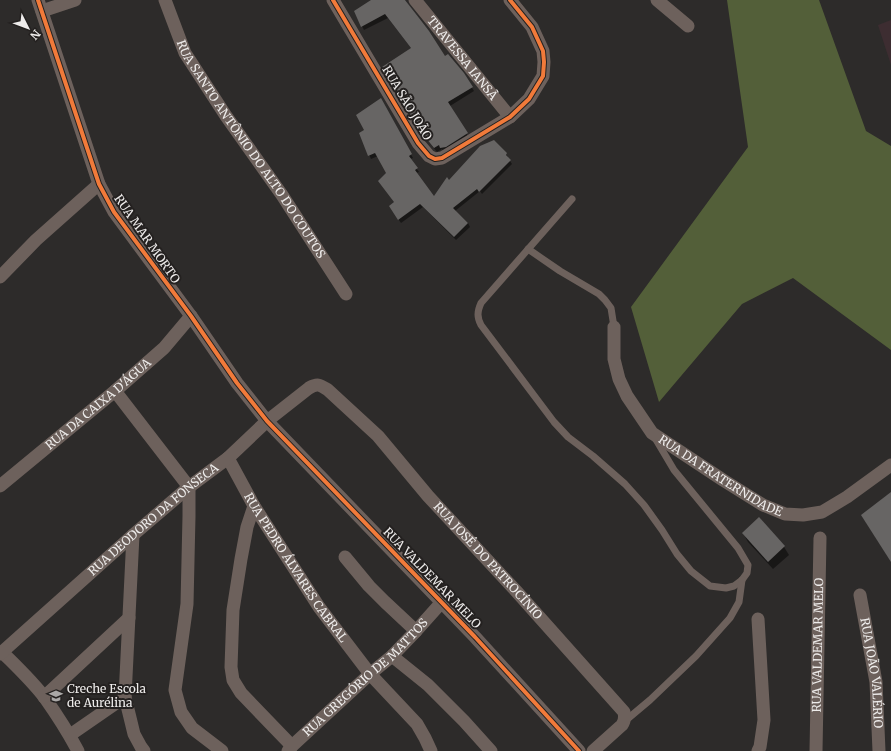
<svg xmlns="http://www.w3.org/2000/svg" width="891" height="751" viewBox="0 0 891 751" font-family="Merriweather,serif">
<style>
.medical{fill:#3d2d31}
.forest{fill:#535f39}
.shadow{fill:#0007}
.building{fill:#676564}
.lines{fill:none;stroke-linecap:round;stroke-linejoin:round}
.service{stroke:#6d615c;stroke-width:7}
.minor{stroke:#6d615c;stroke-width:13}
.cycleway-casing{stroke:#242120;stroke-width:6}
.cycleway{stroke:#f17a3a;stroke-width:4}
.labels{text-anchor:middle;stroke-width:4;stroke-linejoin:round;paint-order:stroke}
.street-label{font-size:12px;fill:#eeeceb;stroke:#242120}
.poi-label{font-size:12px;fill:#eeeceb;stroke:#242120;text-anchor:start}
</style>
<rect width="100%" height="100%" fill="#2d2b2a"/>
<path class="medical" d="M891,20V65L878,25Z"/>
<path class="forest" d="M727,0H819L866,131L891,146V350L793,278L742,304L659,402L631,307L748,147Z"/>
<g class="shadow">
<path d="M373,0H405L445,57L463,73L474,91L450,106L469,138L444,152L442,149L437,152L424,136L396,89L412,49L388,18L364,30L362,26Z"/>
<path d="M380,100L413,158L410,159L419,172L416,173L434,198L449,181L506,154L508,157V158L512,164L482,194L480,191L455,211L468,223L470,227L456,240L423,207L401,223L392,210L395,203L388,173L378,156L371,159L360,133L365,130Z"/>
<path d="M759,519L784,547L789,555L773,569L748,542L743,533Z"/>
</g>
<g class="building">
<path d="M371,0H405L419,18L429,31L445,56L448,54L464,73L473,87L448,102L468,133L446,147L440,148L439,145L434,148L421,132L395,89L396,88L382,67L411,48L385,14L361,27L354,11Z"/>
<path d="M381,98L412,154L409,156L418,168L415,170L434,196L447,177L449,180L480,146L494,140L507,153L506,155L511,160L479,192L477,189L453,208L468,223L454,237L420,204L398,220L389,206L394,202L378,181L386,173L375,153L368,156L359,133L364,130L356,115Z"/>
<path d="M891,492V562L861,515Z"/>
<path d="M759,517L785,546L768,562L742,533Z"/>
</g>
<g class="lines">
<g class="service">
<path d="M572,199L481,303C477,312 477,317 481,325L554,422L568,437L593,456L625,484L644,505L662,530L677,554L691,571L710,586L726,588L734,586L742,580L747,573L748,565L738,548L674,470L655,438"/>
<path d="M528,249L560,271L599,294L605,300L611,308L614,327"/>
<path d="M625,721L650,700L696,656L730,618L739,602L742,580"/>
</g>
<g class="minor">
<path d="M38,0L99,184L114,212L191,316L237,383L267,421L475,637L579,751"/>
<path id="s1" d="M165,0L185,53L226,116L282,195L346,294"/>
<path d="M333,0L418,143L429,156L435,159L442,158L510,117L529,99L543,76L544,62L543,51L532,27L510,0"/>
<path id="s2" d="M415,0L510,117"/>
<path d="M657,0L688,26"/>
<path d="M42,11L75,0"/>
<path d="M0,277L36,240L99,184"/>
<path id="s3" d="M614,327V359L619,379L627,396L652,433L723,480L763,505L785,514L803,515L822,512L847,497L891,465"/>
<path d="M115,391L189,487V516L187,604L175,690L181,712L192,728L222,751"/>
<path id="s4" d="M228,458L254,506L319,607L370,674L417,724L425,738L431,751"/>
<path id="s5" d="M0,486L115,391L164,348L191,316"/>
<path d="M254,506L247,527L241,559L233,610L231,667L233,680L241,693L292,746"/>
<path d="M133,535L125,697L134,734L141,747L144,751"/>
<path d="M345,557L369,586L385,602L416,631"/>
<path id="s6" d="M860,595L876,682L879,751"/>
<path d="M758,619L764,720L760,747L758,751"/>
<path d="M2,652C17,667 32,681 45,698C57,715 68,732 78,751"/>
<path id="s7" d="M0,654L133,535L189,487L228,458L267,421L309,388C318,383 320,385 328,390L378,436L428,496L517,592L624,712C625,717 625,721 622,725L593,751"/>
<path d="M392,656L428,685L464,721L491,751"/>
<path d="M44,697L129,618"/>
<path d="M70,735L125,697"/>
<path id="s8" d="M288,751L292,746L370,674L392,656L416,631L441,603"/>
<path id="s9" d="M816,751L820,538"/>
</g>
<g class="cycleway-casing">
<g id="cycleway">
<path d="M38,0L99,184L114,212L191,316L237,383L267,421L475,637L579,751"/>
<path d="M333,0L418,143L429,156L435,159L442,158L510,117L529,99L543,76L544,62L543,51L532,27L510,0"/>
</g>
</g>
<use href="#cycleway" class="cycleway"/>
</g>
<defs>
<g id="school-bare" transform="scale(1.08)"><path d="M0-5L7-2L0 1L-7-2ZM-4 1L0 2.5L4 1V4Q0 6-4 4Z" fill="#aaa8a7" stroke="#242120" stroke-width="2.5" paint-order="stroke"/></g>
</defs>
<g fill-rule="evenodd">
<use href="#school-bare" x="56" y="696"/>
</g>
<g class="labels">
<g class="street-label">
<text dy="4" stroke="none"><textPath href="#s2" startOffset="75">TRAVESSA IANSÃ</textPath></text>
<text transform="translate(407 103) rotate(59)" y="4">RUA SÃO JOÃO</text>
<text dy="4" stroke="none"><textPath href="#s1" startOffset="173">RUA SANTO ANTÔNIO DO ALTO DO COUTOS</textPath></text>
<text transform="translate(147 239) rotate(55)" y="4">RUA MAR MORTO</text>
<text dy="4" stroke="none"><textPath href="#s5" startOffset="128">RUA DA CAIXA D'ÁGUA</textPath></text>
<text dy="4" stroke="none"><textPath href="#s3" startOffset="197">RUA DA FRATERNIDADE</textPath></text>
<text dy="4" stroke="none"><textPath href="#s7" startOffset="204">RUA DEODORO DA FONSECA</textPath></text>
<text dy="4" stroke="none"><textPath href="#s7" startOffset="663">RUA JOSÉ DO PATROCÍNIO</textPath></text>
<text dy="4" stroke="none"><textPath href="#s4" startOffset="129">RUA PEDRO ÁLVARES CABRAL</textPath></text>
<text transform="translate(432 578) rotate(46)" y="4">RUA VALDEMAR MELO</text>
<text dy="4" stroke="none"><textPath href="#s9" startOffset="106">RUA VALDEMAR MELO</textPath></text>
<text dy="4" stroke="none"><textPath href="#s6" startOffset="79">RUA JOÃO VALÉRIO</textPath></text>
<text dy="4" stroke="none"><textPath href="#s8" startOffset="107">RUA GREGÓRIO DE MATTOS</textPath></text>
</g>
<g class="poi-label">
<text x="67" y="693">Creche Escola<tspan x="67" dy="14">de Aurélina</tspan></text>
</g>
</g>
<g transform="translate(28 28) rotate(132)" stroke="#242120" stroke-width="3" paint-order="stroke">
<path d="M0-3L7 15L0 10L-7 15Z" fill="#eeeceb"/>
<text y="-6" font-size="11" font-weight="bold" text-anchor="middle" fill="#eeeceb">N</text>
</g>
</svg>
